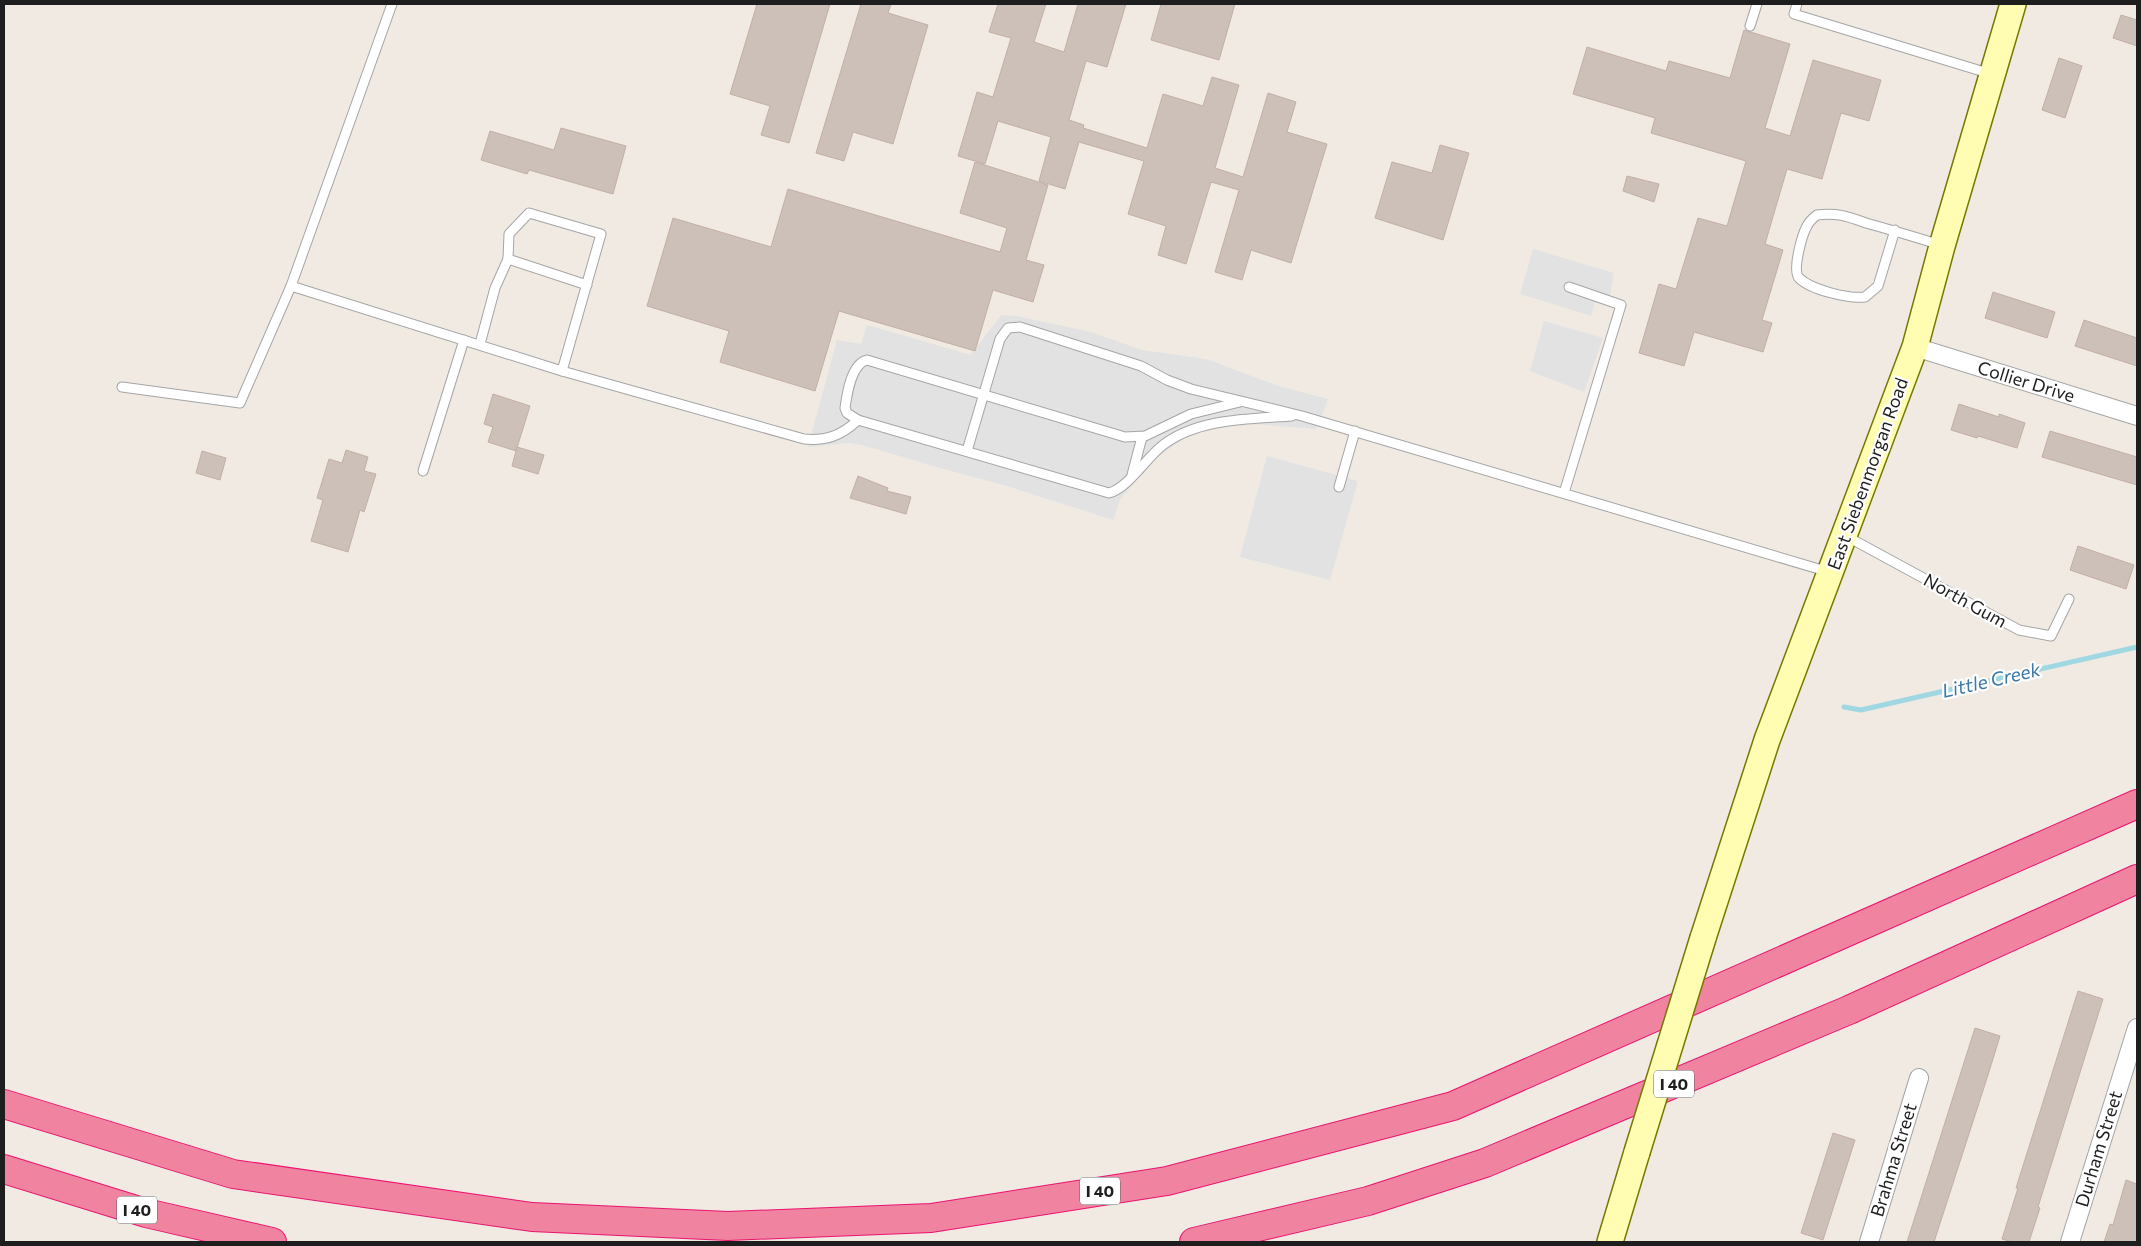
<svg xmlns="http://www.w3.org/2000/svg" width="2141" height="1246" viewBox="0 0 2141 1246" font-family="Commissioner,sans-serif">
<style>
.parking{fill:#e2e2e2}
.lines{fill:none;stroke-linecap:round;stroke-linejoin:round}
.stream{stroke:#9fd8e2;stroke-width:5}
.building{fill:#ccc0b8;stroke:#c3afa4}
.lane-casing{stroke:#a5a5a5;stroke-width:11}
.street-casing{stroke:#a5a5a5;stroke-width:20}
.secondary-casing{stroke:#767900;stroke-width:28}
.highway-casing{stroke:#ea136e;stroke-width:30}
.lane{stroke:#fff;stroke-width:9}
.street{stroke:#fff;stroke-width:18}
.secondary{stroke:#fffdb1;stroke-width:25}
.highway{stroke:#ef83a0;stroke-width:28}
.secondary-bridge-casing{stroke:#767900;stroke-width:28;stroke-linecap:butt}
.secondary-bridge{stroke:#fffdb1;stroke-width:25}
.labels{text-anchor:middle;stroke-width:4.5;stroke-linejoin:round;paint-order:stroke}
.shield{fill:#fff;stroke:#626262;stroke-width:1}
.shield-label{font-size:16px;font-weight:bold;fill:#1e1e1e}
.street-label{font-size:18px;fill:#1e1e1e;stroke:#fff}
.water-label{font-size:19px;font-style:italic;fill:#3c79a6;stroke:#fff}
</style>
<rect width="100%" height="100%" fill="#f0eae3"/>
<g class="parking">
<path d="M1533,249L1614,273L1608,305L1595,303L1591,316L1520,294Z"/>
<path d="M1001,315L1016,316L1091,332L1142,350L1206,359L1278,386L1328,399L1316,429L1231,422L1185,438L1150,462L1120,500L1113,520L1007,486L944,469L862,445L849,443L808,447L837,340L861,344L867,325L971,355Z"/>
<path d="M1544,321L1603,338L1584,392L1530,371Z"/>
<path d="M1267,456L1358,481L1330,580L1240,557Z"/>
</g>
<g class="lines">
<path class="stream" d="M1844,707L1861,710L2137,647"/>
</g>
<g class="building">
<path d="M757,4H830L789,143L761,135L770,106L730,94Z"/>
<path d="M861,4H891L888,13L928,25L893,144L853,132L844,161L816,153Z"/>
<path d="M998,4H1046L1034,42L1064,52L1078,4H1126L1107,67L1086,61L1069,120L1084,125L1083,128L1147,148L1163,94L1203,106L1212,77L1239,85L1215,168L1243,177L1268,93L1296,102L1287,132L1327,144L1291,263L1251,250L1242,280L1215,272L1239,190L1211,182L1186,264L1158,255L1166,226L1128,214L1144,161L1079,142L1065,189L1039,181L1051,137L998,121L985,164L958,156L977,92L993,97L1011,38L989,32Z"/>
<path d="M1161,4H1235L1219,60L1151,40Z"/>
<path d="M2121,15L2137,20V46L2113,38Z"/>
<path d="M1744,30L1790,44L1765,128L1790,136L1813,60L1881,80L1869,121L1841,113L1822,179L1787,169L1765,244L1783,250L1762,320L1772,323L1763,352L1694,332L1684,366L1639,353L1659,284L1676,289L1698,218L1727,226L1746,161L1651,133L1655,118L1573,94L1587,47L1666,71L1669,61L1730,78Z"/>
<path d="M2059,58L2082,66L2065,118L2042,110Z"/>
<path d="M561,128L626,146L613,194L529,170L527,174L481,160L490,131L554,150Z"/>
<path d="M1440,145L1469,153L1443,240L1375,218L1392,162L1432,173Z"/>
<path d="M975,162L1048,185L1026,260L1044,265L1033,302L993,290L975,351L839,311L815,391L720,362L729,331L647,306L673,218L771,247L788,189L1000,252L1007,228L960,213Z"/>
<path d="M1627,176L1659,184L1654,202L1623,191Z"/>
<path d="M1993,292L2055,312L2047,338L1985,318Z"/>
<path d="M2084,320L2137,338V366L2075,346Z"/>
<path d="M493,394L530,406L516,451L488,442L493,427L484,424Z"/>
<path d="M1959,404L1999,417V414L2025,423L2017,448L1978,436L1977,438L1951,430Z"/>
<path d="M2050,431L2137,457V485L2042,457Z"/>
<path d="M517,447L544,455L538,474L512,466Z"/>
<path d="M346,450L368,457L364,471L376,474L364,512L360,510L348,552L311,541L323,500L317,498L329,459L342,463Z"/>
<path d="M202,451L226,458L220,480L196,473Z"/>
<path d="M858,476L888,488L887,491L911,497L906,514L850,498Z"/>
<path d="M2078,546L2134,565L2126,589L2070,570Z"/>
<path d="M2078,991L2103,999L2038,1207L2040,1208L2029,1242H2012L2002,1239L2018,1188H2016Z"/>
<path d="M1975,1028L2000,1036L1988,1075L1934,1242H1907Z"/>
<path d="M1833,1133L1855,1140L1823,1240L1801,1233Z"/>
<path d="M2126,1180L2137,1184V1242H2104L2110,1224L2113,1225Z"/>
</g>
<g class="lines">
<g class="lane-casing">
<g id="lane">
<path d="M1797,4L1794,14L1991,74"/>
<path d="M1750,26L1757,4"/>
<path d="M1895,230L1878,286L1865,297C1849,299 1811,290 1799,278C1792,270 1802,235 1807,226C1809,222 1813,218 1817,215C1836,212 1849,217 1866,223C1891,230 1916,237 1940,245"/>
<path d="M291,286L562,371L804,439C826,441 841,436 858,420"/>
<path d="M480,344L495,288L508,259"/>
<path d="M562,371L601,234L529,213L509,234L508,259L587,285"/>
<path d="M122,387L240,403L291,286L392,4"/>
<path d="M1240,402L1191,414L1145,436L1125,437L867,360C851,364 847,394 845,408L847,413L858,420L1109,493C1128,488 1146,458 1163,445C1198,418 1250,419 1292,416"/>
<path d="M967,451L1000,339L1008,328L1020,327L1141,366L1167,380L1191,389L1302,416L1829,572"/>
<path d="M423,471L464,340"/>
<path d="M1132,475L1142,437"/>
<path d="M1339,487L1355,431"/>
<path d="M1564,493L1621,305L1569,287"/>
<path d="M1846,536L2019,630L2051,636L2069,599"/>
</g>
</g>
<g class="street-casing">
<g id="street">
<path d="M1915,347L2137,416"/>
<path d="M1869,1242L1919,1078"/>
<path d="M2070,1242L2137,1028"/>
</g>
</g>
<g class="secondary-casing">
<g id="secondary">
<path d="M1703,938L1767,740L1915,347L1942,246L2013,4"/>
<path d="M1610,1242L1637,1152"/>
</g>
</g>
<g class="highway-casing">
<g id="highway">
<path d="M4,1104L233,1174L532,1217L728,1226L931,1218L1167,1181L1453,1106L2137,804"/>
<path d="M4,1169L146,1213L272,1242"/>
<path d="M1194,1242L1368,1201L1485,1163L1849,1010L2137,879"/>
</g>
</g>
<use href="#lane" class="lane"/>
<use href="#street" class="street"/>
<use href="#secondary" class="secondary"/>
<use href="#highway" class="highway"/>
<g class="secondary-bridge-casing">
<path id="secondary-bridge" d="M1637,1152L1703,938"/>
</g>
<use href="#secondary-bridge" class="secondary-bridge"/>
</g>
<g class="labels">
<g class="shield">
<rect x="1654" y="1070.5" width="40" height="27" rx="4"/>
<rect x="1080" y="1177.5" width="40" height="27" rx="4"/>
<rect x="117" y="1196.5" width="40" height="27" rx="4"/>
</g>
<g class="shield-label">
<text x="1674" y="1090">I 40</text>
<text x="1100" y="1197">I 40</text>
<text x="137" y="1216">I 40</text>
</g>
<g class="street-label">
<text transform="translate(2026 382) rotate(17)" y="6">Collier Drive</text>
<text transform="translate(1868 474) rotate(-70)" y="6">East Siebenmorgan Road</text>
<text transform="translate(1965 601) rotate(29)" y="6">North Gum</text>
<text transform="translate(2099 1149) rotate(-73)" y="6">Durham Street</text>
<text transform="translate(1894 1160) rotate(-73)" y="6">Brahma Street</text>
</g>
<g class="water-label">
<text transform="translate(1991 680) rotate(-13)" y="7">Little Creek</text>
</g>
</g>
<rect width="2141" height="1246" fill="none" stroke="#1e1e1e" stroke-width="10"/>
</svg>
